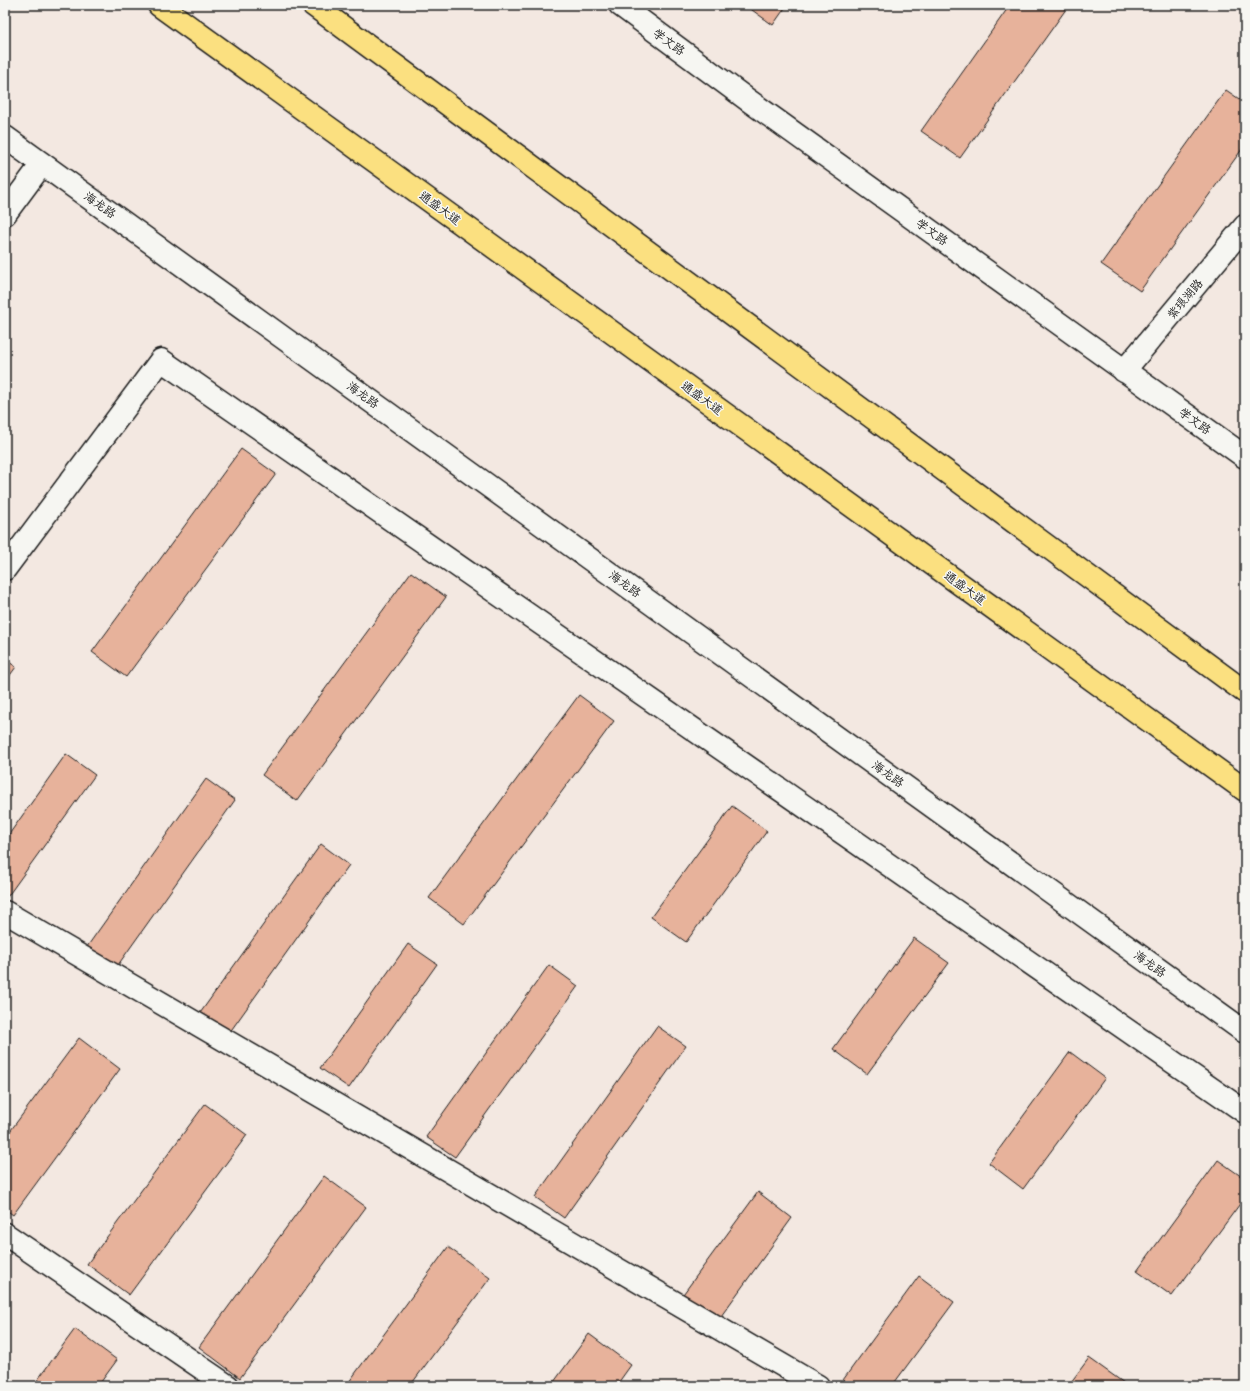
<svg xmlns="http://www.w3.org/2000/svg" width="1250" height="1391" viewBox="0 0 1250 1391" font-family="'Patrick Hand','LXGW WenKai TC',sans-serif">
<style>
.building{fill:#e7b29b;stroke:#1c1c1c}
.lines{fill:none;stroke-linecap:round;stroke-linejoin:round}
.minor-casing{stroke:#1c1c1c;stroke-width:25}
.tertiary-casing{stroke:#1c1c1c;stroke-width:25}
.primary-casing{stroke:#1c1c1c;stroke-width:25}
.minor{stroke:#f6f6f2;stroke-width:22}
.tertiary{stroke:#f6f6f2;stroke-width:22}
.primary{stroke:#fbe080;stroke-width:22}
.labels{text-anchor:middle;stroke-width:3;stroke-linejoin:round;paint-order:stroke}
.street-label{font-size:12px;fill:#1c1c1c;stroke:#f6f6f2}
</style>
<rect width="100%" height="100%" fill="#f3e8e1"/>
<filter id="ink" filterUnits="userSpaceOnUse"><feTurbulence type="fractalNoise" baseFrequency=".025" numOctaves="2"/><feDisplacementMap in="SourceGraphic" scale="8" xChannelSelector="R" yChannelSelector="G"/><feConvolveMatrix kernelMatrix="1 2 1 2 8 2 1 2 1" color-interpolation-filters="sRGB"/></filter>
<g filter="url(#ink)">
<g class="building">
<path d="M745,5H787L773,25Z"/>
<path d="M1010,5H1069L960,158L921,131Z"/>
<path d="M1226,90L1245,103V145L1140,291L1101,264Z"/>
<path d="M241,449L276,474L126,677L92,652Z"/>
<path d="M411,572L446,597L297,801L262,775Z"/>
<path d="M5,659L16,667L5,682Z"/>
<path d="M579,695L614,721L464,924L429,898Z"/>
<path d="M66,754L95,775L5,900V840Z"/>
<path d="M206,779L235,800L113,972L84,951Z"/>
<path d="M732,806L767,831L686,942L651,917Z"/>
<path d="M321,844L349,865L227,1036L198,1016Z"/>
<path d="M914,938L949,963L867,1074L833,1049Z"/>
<path d="M408,944L437,964L349,1088L320,1068Z"/>
<path d="M549,965L578,986L455,1157L426,1137Z"/>
<path d="M657,1026L686,1046L564,1218L535,1197Z"/>
<path d="M79,1038L120,1069L13,1215L5,1209V1138Z"/>
<path d="M1070,1052L1105,1078L1023,1189L989,1163Z"/>
<path d="M205,1104L247,1135L129,1295L87,1264Z"/>
<path d="M1218,1160L1245,1179V1197L1172,1296L1137,1271Z"/>
<path d="M324,1176L366,1207L240,1378L199,1347Z"/>
<path d="M758,1192L792,1218L716,1323L681,1297Z"/>
<path d="M448,1247L490,1278L410,1386H346Z"/>
<path d="M919,1276L954,1302L892,1386H852L843,1380Z"/>
<path d="M75,1329L117,1360L98,1386H33Z"/>
<path d="M589,1334L631,1365L616,1386H551Z"/>
<path d="M1089,1358L1124,1383L1122,1386H1068Z"/>
</g>
<g class="lines">
<g class="minor-casing">
<g id="minor">
<path d="M5,569L161,360L1245,1112"/>
<path d="M5,912L818,1386"/>
<path d="M5,1234L228,1386"/>
</g>
</g>
<g class="tertiary-casing">
<g id="tertiary">
<path d="M620,5L748,100L1245,457"/>
<path d="M5,137L1245,1032"/>
<path d="M5,214L42,164"/>
<path d="M1124,371L1245,226"/>
</g>
</g>
<g class="primary-casing">
<g id="primary">
<path d="M159,5L1245,790"/>
<path d="M313,5L1245,692"/>
</g>
</g>
<use href="#minor" class="minor"/>
<use href="#tertiary" class="tertiary"/>
<use href="#primary" class="primary"/>
</g>
</g>
<g class="labels">
<g class="street-label">
<text transform="translate(669 42) rotate(36)" y="4">学文路</text>
<text transform="translate(100 205) rotate(35)" y="4">海龙路</text>
<text transform="translate(440 208) rotate(36)" y="4">通盛大道</text>
<text transform="translate(932 232) rotate(36)" y="4">学文路</text>
<text transform="translate(1185 299) rotate(-50)" y="4">紫琅湖路</text>
<text transform="translate(363 395) rotate(36)" y="4">海龙路</text>
<text transform="translate(702 398) rotate(36)" y="4">通盛大道</text>
<text transform="translate(1195 421) rotate(36)" y="4">学文路</text>
<text transform="translate(625 584) rotate(36)" y="4">海龙路</text>
<text transform="translate(965 588) rotate(36)" y="4">通盛大道</text>
<text transform="translate(888 774) rotate(36)" y="4">海龙路</text>
<text transform="translate(1150 964) rotate(36)" y="4">海龙路</text>
</g>
</g>
<rect width="1250" height="1391" fill="none" stroke="#f6f6f2" stroke-width="20"/>
<rect x="10" y="10" width="1230" height="1371" fill="none" stroke="#1c1c1c" stroke-width="1.5" filter="url(#ink)"/>
</svg>
